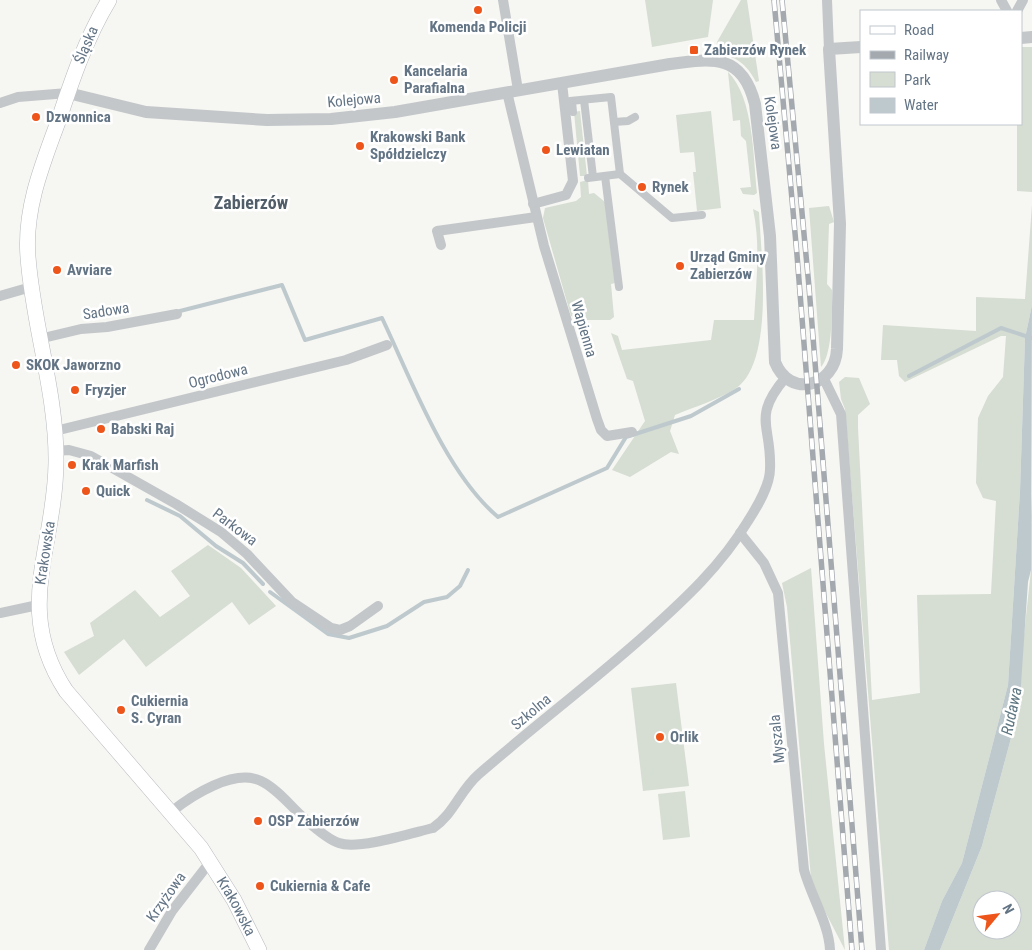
<svg xmlns="http://www.w3.org/2000/svg" width="1032" height="950" viewBox="0 0 1032 950" font-family="'Roboto Condensed',sans-serif">
<style>
.green{fill:#d6ddd2;fill-rule:evenodd}
.water{fill:#bec9ce}
.lines{fill:none;stroke-linecap:round;stroke-linejoin:round}
.stream{stroke:#bec9ce;stroke-width:4}
.primary-casing{stroke:#b6babe;stroke-width:16}
.pedestrian{stroke:#c3c7ca;stroke-width:8}
.minor{stroke:#c3c7ca;stroke-width:10}
.tertiary{stroke:#c3c7ca;stroke-width:12}
.primary{stroke:#fff;stroke-width:15}
.rail-casing{stroke:#a3a9af;stroke-width:5.5}
.rail{stroke:#fff;stroke-width:4;stroke-dasharray:11;stroke-linecap:butt}
.poi-dot{fill:#ed551a;stroke:#fff;stroke-width:2}
.labels{text-anchor:middle;stroke-width:5;stroke-linejoin:round;paint-order:stroke}
.poi-label{font-size:15px;font-weight:bold;fill:#637485;stroke:#fff;text-anchor:start}
.street-label{font-size:15px;fill:#637485;stroke:#fff}
.water-label{font-size:16px;font-style:italic;fill:#5f7782;stroke:#fff}
.quarter-label{font-size:18px;font-weight:bold;fill:#515e69;stroke:#fff}
</style>
<rect width="100%" height="100%" fill="#f6f6f2"/>
<g class="green">
<path d="M645,0H713L708,37L652,47Z"/>
<path d="M741,0H747L759,81L756,82C747,64 736,56 716,53L717,42Z"/>
<path d="M1021,47H1032V192L1017,191V124H1021Z"/>
<path d="M728,72C754,98 753,157 757,193L754,195L743,194L740,188L751,187L746,141L741,136L740,120L733,121Z"/>
<path d="M580,111L587,176H580L574,112Z"/>
<path d="M711,111L721,208L697,211L693,172H696L694,152L680,153L676,115Z"/>
<path d="M588,180L589,194L594,193L605,202L615,283L611,284L614,317L610,320H581L571,316L543,218L545,208L576,201L581,197L580,182Z"/>
<path d="M1032,205V305L1025,338L1020,491L1008,685L962,863L942,901L924,950H889L845,409L841,399L839,382L845,377L859,378L870,404L858,415V428L872,700L920,693L917,595L991,594L996,501L983,498L976,483L978,418L988,396L1003,377L1006,336H1001L905,382L899,376L897,360H881L883,325L976,331V297L1025,299Z"/>
<path d="M829,206L834,222L829,224L827,284L832,290C832,308 833,354 821,367L809,208Z"/>
<path d="M753,209L759,212C761,254 775,363 735,389C717,400 694,407 675,415L670,431L679,454L671,452L630,477L612,470L645,421L633,381L627,379L611,333L618,336L622,350L711,340L714,320H754C756,284 761,245 753,209Z"/>
<path d="M1032,494V950H940L982,846L1014,727L1031,570L1030,538ZM982,900H1012V930H982Z"/>
<path d="M208,545L241,568L276,606L249,625L232,602L146,667L124,639L79,675L64,652L94,636L90,623L135,590L160,617L190,596L171,571Z"/>
<path d="M811,568L824,744L845,950L816,894L811,878L787,607L782,583Z"/>
<path d="M676,683L689,786L643,791L631,688Z"/>
<path d="M685,791L690,837L663,840L658,794Z"/>
</g>
<path class="water" d="M1032,305L1031,570L1028,582L1020,699L1014,727L982,846L940,950H924L942,901L962,863L1008,685L1020,491L1025,338Z"/>
<g class="lines">
<g class="stream">
<path d="M180,311L282,285L305,340L382,318C412,381 445,472 498,517L607,468L626,437L691,416L739,389"/>
<path d="M909,376L1001,328L1032,338"/>
<path d="M147,500L180,516L216,546L243,563L263,584"/>
<path d="M270,592L328,634L349,638L387,626L424,602L447,597L460,586L468,570"/>
</g>
<g class="primary-casing">
<g id="primary">
<path id="s1" d="M109,0C86,38 72,80 58,122C42,165 24,210 28,257C33,326 57,394 56,463C55,549 13,610 66,691L201,848L234,900L259,950"/>
</g>
</g>
<g class="pedestrian">
<path d="M584,100L593,177"/>
<path d="M570,101L611,97L620,174L588,178"/>
<path d="M572,101L573,112"/>
<path d="M614,122L628,121L635,117"/>
<path d="M620,174L672,218L702,215"/>
<path d="M605,176L619,287"/>
</g>
<g class="minor">
<path d="M503,0L518,90"/>
<path d="M827,0L829,49"/>
<path d="M1001,0L1007,11"/>
<path d="M1017,11L1023,0"/>
<path d="M507,92L544,246L597,419L601,430L607,436L632,432"/>
<path d="M0,103L18,97L68,93"/>
<path d="M533,204L566,195L573,181L562,83"/>
<path d="M441,245L437,231L536,217"/>
<path d="M0,296L31,287"/>
<path d="M39,339L81,329L107,327L177,314"/>
<path d="M824,379L841,414L881,950"/>
<path d="M55,431L346,360L387,345"/>
<path d="M56,451L69,450L91,456L176,504L221,532L247,554L292,602L331,628L340,630L350,626L378,606"/>
<path d="M740,533L764,563L778,593L804,870C811,896 829,924 830,950"/>
<path d="M0,613L38,605"/>
<path d="M171,812C191,796 234,768 261,781C278,789 291,807 305,819C314,827 327,839 339,843C358,850 412,833 433,828C454,814 460,790 479,774C533,727 591,683 645,635C684,600 721,566 748,521C757,507 770,486 770,469C772,425 751,418 786,377"/>
<path d="M149,950L172,911L210,862"/>
</g>
<g class="tertiary">
<path d="M1021,38L1032,37"/>
<path d="M68,93L146,112L267,120L331,119L395,112L670,64C714,58 742,54 755,104L770,236L775,362C789,398 835,388 837,349L840,224L829,49L861,47"/>
</g>
<use href="#primary" class="primary"/>
<g class="rail-casing">
<g id="rail">
<path d="M774,0L797,255L852,950"/>
<path d="M782,0L809,287L862,950"/>
</g>
</g>
<use href="#rail" class="rail"/>
</g>
<g class="poi-dot">
<circle cx="478" cy="10" r="5"/>
<rect x="689" y="45" width="10" height="10" rx="2.5"/>
<circle cx="394" cy="80" r="5"/>
<circle cx="36" cy="117" r="5"/>
<circle cx="360" cy="146" r="5"/>
<circle cx="546" cy="150" r="5"/>
<circle cx="642" cy="187" r="5"/>
<circle cx="680" cy="266" r="5"/>
<circle cx="57" cy="270" r="5"/>
<circle cx="16" cy="365" r="5"/>
<circle cx="75" cy="390" r="5"/>
<circle cx="101" cy="429" r="5"/>
<circle cx="72" cy="465" r="5"/>
<circle cx="86" cy="491" r="5"/>
<circle cx="121" cy="710" r="5"/>
<circle cx="660" cy="737" r="5"/>
<circle cx="258" cy="821" r="5"/>
<circle cx="260" cy="886" r="5"/>
</g>
<g class="labels">
<g class="poi-label">
<text x="478" y="32" text-anchor="middle">Komenda Policji</text>
<text x="704" y="55">Zabierzów Rynek</text>
<text x="404" y="76">Kancelaria<tspan x="404" dy="17">Parafialna</tspan></text>
<text x="46" y="122">Dzwonnica</text>
<text x="370" y="142">Krakowski Bank<tspan x="370" dy="17">Spółdzielczy</tspan></text>
<text x="556" y="155">Lewiatan</text>
<text x="652" y="192">Rynek</text>
<text x="690" y="262">Urząd Gminy<tspan x="690" dy="17">Zabierzów</tspan></text>
<text x="67" y="275">Avviare</text>
<text x="26" y="370">SKOK Jaworzno</text>
<text x="85" y="395">Fryzjer</text>
<text x="111" y="434">Babski Raj</text>
<text x="82" y="470">Krak Marfish</text>
<text x="96" y="496">Quick</text>
<text x="131" y="706">Cukiernia<tspan x="131" dy="17">S. Cyran</tspan></text>
<text x="670" y="742">Orlik</text>
<text x="268" y="826">OSP Zabierzów</text>
<text x="270" y="891">Cukiernia &amp; Cafe</text>
</g>
<g class="street-label">
<text transform="translate(86 45) rotate(-67)" y="5">Śląska</text>
<text transform="translate(354 100) rotate(-5)" y="5">Kolejowa</text>
<text transform="translate(773 123) rotate(82)" y="5">Kolejowa</text>
<text transform="translate(106 311) rotate(-9)" y="5">Sadowa</text>
<text transform="translate(584 329) rotate(74)" y="5">Wapienna</text>
<text transform="translate(218 376) rotate(-14)" y="5">Ogrodowa</text>
<text transform="translate(235 527) rotate(37)" y="5">Parkowa</text>
<text transform="translate(45 553) rotate(-81)" y="5">Krakowska</text>
<text transform="translate(531 712) rotate(-40)" y="5">Szkolna</text>
<text transform="translate(777 739) rotate(-96)" y="5">Myszala</text>
<text transform="translate(166 897) rotate(-55)" y="5">Krzyżowa</text>
<text dy="5" stroke="none"><textPath href="#s1" startOffset="990">Krakowska</textPath></text>
</g>
<g class="water-label">
<text transform="translate(1011 711) rotate(-78)" y="6">Rudawa</text>
</g>
<g class="quarter-label">
<text x="251" y="209">Zabierzów</text>
</g>
</g>
<rect x="860" y="10" width="162" height="115" fill="#ffffff" stroke="#c1c7ce"/>
<rect x="870" y="26" width="25" height="8" fill="#ffffff" stroke="#c1c7ce"/>
<text x="904" y="35" font-size="15" fill="#637485">Road</text>
<rect x="870" y="51" width="25" height="8" fill="#a3a9af" stroke="#c1c7ce"/>
<text x="904" y="60" font-size="15" fill="#637485">Railway</text>
<rect x="870" y="72" width="25" height="15" fill="#d6ddd2" stroke="#c1c7ce"/>
<text x="904" y="85" font-size="15" fill="#637485">Park</text>
<rect x="870" y="98" width="25" height="15" fill="#bec9ce" stroke="#c1c7ce"/>
<text x="904" y="110" font-size="15" fill="#637485">Water</text>
<g transform="translate(997 915) rotate(61)"><circle r="24" fill="#ffffff" stroke="#c1c7ce"/>
<path d="M0-4L9 19L0 12L-9 19Z" fill="#ed551a"/>
<text y="-8" font-size="14" font-weight="bold" text-anchor="middle" fill="#637485">N</text>
</g>
</svg>
